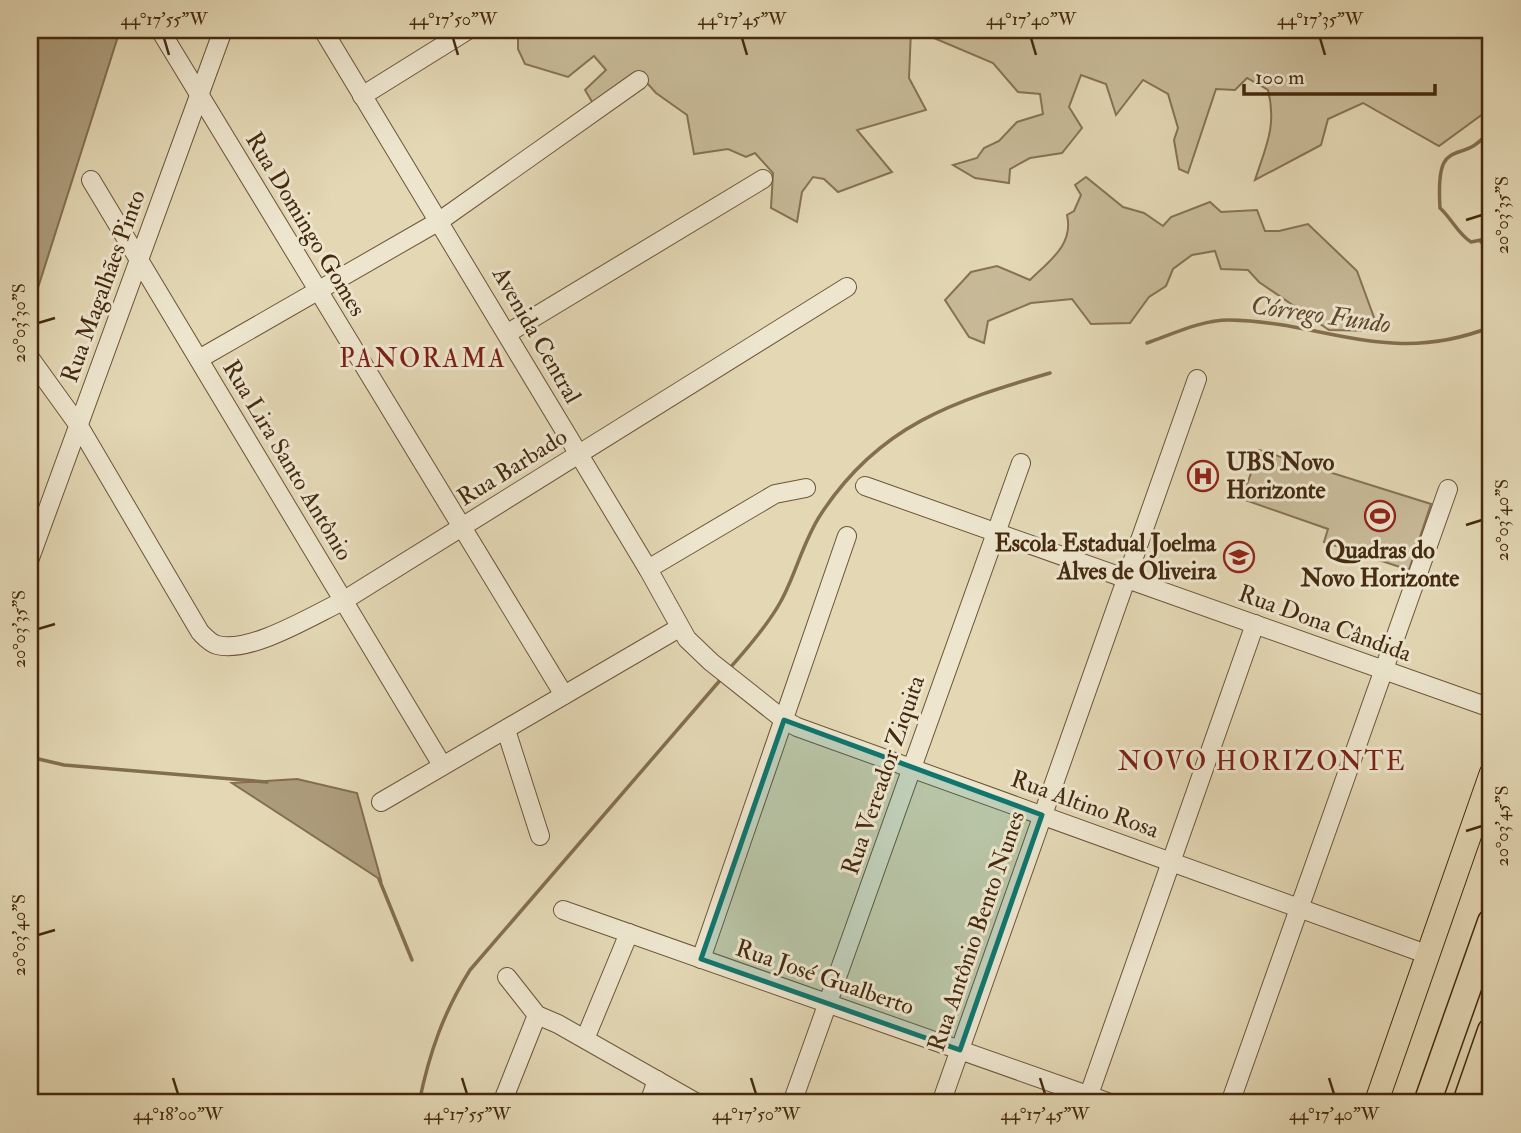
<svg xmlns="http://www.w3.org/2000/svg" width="1521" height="1133" viewBox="0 0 1521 1133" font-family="'IM FELL Double Pica',serif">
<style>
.green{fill:#c8ba98;stroke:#867253;stroke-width:2}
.water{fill:#ad9c7c;stroke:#836e50;stroke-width:2}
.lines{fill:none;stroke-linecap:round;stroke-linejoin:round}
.stream{stroke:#836e50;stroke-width:3.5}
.minor-casing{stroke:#6c5538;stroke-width:20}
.major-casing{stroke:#452a0e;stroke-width:25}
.highway-casing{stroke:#452a0e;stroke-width:29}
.minor{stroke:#ede5ce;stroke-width:18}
.major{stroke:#e3d7b4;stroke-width:23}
.highway{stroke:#e3d7b4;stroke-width:26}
.marked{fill:#0f766e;fill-opacity:0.2;stroke:#0f766e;stroke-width:5;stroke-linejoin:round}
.ticks{fill:none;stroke:#452a0e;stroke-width:2.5}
.labels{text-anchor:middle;stroke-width:6;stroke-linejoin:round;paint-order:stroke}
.street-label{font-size:24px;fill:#452a0e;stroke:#ede5ce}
.poi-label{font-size:24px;font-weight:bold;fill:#452a0e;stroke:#ede5ce;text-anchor:start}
.water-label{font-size:26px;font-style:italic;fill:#5f462a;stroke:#ede5ce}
.neighbourhood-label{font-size:26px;letter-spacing:2px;fill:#7a1f14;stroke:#ede5ce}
.neatline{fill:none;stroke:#452a0e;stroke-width:2.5}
.ticks-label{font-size:18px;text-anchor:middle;fill:#452a0e}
</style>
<rect width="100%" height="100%" fill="#e3d7b4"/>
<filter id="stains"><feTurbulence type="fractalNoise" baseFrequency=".00286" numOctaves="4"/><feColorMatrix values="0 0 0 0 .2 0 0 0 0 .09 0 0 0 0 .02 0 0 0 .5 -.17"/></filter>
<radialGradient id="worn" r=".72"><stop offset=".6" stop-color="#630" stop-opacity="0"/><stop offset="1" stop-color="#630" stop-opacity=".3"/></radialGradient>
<g class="green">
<path d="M510,30H911L909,78L926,110L857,130L892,172L838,192L824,179L813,177L802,192L797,222L771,208L773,173L755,153L746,157L728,149L694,154L687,115L656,93L639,74L594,105L585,90L606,70L594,56L568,77L525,64L518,49V32Z"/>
<path d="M915,30H1491V108L1439,146L1363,103L1328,119L1321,145L1255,180C1266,146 1277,126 1268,90L1247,78L1235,90L1216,89L1188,173L1179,169L1174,140L1178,128L1168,94L1143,80L1116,115L1106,84L1081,75L1069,107L1082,128L1062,153L1030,158L1010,169L1009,183L975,178L953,165L977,158L984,148L999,141L1017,122L1043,114L1040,94L1018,92L993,63Z"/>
<path d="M1086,177L1123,207L1144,213L1163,226L1171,217L1210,202L1221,212L1257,210L1265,231H1279L1308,224L1357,271L1379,331L1329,330L1259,282L1248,270L1221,269L1215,251L1192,255L1173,269L1166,286L1149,297L1130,323L1091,324L1072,299L1031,303L988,321L984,343L969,337L945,300L971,272L997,266L1030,280C1049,261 1074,245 1067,215L1074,211L1081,195L1075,185Z"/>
<path d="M1259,450L1431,504L1409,570L1324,542L1328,529L1242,499Z"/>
</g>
<g class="water">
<path d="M30,30H120L36,294L30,303Z"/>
<path d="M297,779L357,793L381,880L232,783Z"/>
</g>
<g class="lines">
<g class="stream">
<path d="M1491,128C1463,171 1435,128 1440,208C1452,219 1458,234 1471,242L1491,238"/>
<path d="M1481,242L1491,250"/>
<path d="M1147,343C1173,334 1201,320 1229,320C1327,322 1389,367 1491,327"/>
<path d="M729,669C747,649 768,625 781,601C796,574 803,541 821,514C879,425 954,401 1050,373"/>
<path d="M30,757L64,765L267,782"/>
<path d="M379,879L412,960"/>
<path d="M419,1103C429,1054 443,1013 470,970L722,678"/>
</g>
<g class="minor-casing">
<g id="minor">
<path d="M160,30L564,695"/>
<path d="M323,30L648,569L687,639L711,662L784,720L797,727L1429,955"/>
<path d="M362,96L468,30"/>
<path d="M91,180L442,765"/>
<path d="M508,333L763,179"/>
<path d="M30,358L79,426L200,632C205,637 210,643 217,645C250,654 313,615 343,601L847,287"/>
<path d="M199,359L441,220L639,80"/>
<path d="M865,486L1491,708"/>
<path d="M30,558L223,30"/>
<path d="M648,569L775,494L806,488"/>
<path d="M506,730L540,836"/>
<path d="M381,802L679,628"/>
<path d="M563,910L1110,1103"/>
<path d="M701,959L847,536"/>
<path d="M507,977L537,1015L558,1024L697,1103"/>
<path d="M585,1039L629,933"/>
<path d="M502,1103L537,1015"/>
<path d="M649,1103L657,1080"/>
<path d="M792,1103L1021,463"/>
<path d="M941,1103L1197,379"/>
<path d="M1086,1103L1255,624"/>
<path d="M1230,1103L1448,489"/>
</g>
</g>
<g class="major-casing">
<path id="major" d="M1376,1103L1491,774"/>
</g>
<g class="highway-casing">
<g id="highway">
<path d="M1427,1103L1491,922"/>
<path d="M1466,1103L1491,1031"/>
</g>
</g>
<use href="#minor" class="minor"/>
<use href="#major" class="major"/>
<use href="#highway" class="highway"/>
</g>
<path class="marked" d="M784,720L1042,815L960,1050L701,959Z"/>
<path class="ticks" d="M164,38L169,55M453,38L458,55M742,38L747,55M1031,38L1036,55M1320,38L1325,55M1466,220L1482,215M38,323L55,318M1466,525L1482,520M38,629L55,624M1466,831L1482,826M38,935L55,930M173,1078L178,1094M462,1078L467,1094M751,1078L756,1094M1040,1078L1045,1094M1329,1078L1334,1094"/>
<defs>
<g id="hospital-ring" transform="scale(1.575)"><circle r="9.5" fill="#ede5ce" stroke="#8f2418" stroke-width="1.5"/><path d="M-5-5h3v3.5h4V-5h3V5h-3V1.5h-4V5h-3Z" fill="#8f2418"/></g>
<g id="stadium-ring" transform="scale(1.575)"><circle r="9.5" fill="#ede5ce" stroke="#8f2418" stroke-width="1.5"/><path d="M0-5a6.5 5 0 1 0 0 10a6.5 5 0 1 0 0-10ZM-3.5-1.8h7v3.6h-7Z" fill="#8f2418"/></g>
<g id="school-ring" transform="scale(1.575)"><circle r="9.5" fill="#ede5ce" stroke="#8f2418" stroke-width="1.5"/><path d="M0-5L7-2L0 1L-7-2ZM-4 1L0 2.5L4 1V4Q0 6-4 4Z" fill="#8f2418"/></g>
</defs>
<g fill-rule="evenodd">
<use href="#hospital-ring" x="1203" y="476"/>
<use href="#stadium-ring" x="1380" y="516"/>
<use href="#school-ring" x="1239" y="557"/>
</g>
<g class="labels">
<g class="street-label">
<text transform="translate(306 224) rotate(59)" y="8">Rua Domingo Gomes</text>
<text transform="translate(103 286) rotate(-70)" y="8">Rua Magalhães Pinto</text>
<text transform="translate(537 335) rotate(60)" y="8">Avenida Central</text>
<text transform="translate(288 460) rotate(59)" y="8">Rua Lira Santo Antônio</text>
<text transform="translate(512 467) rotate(-32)" y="8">Rua Barbado</text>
<text transform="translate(1325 623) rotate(20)" y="8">Rua Dona Cândida</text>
<text transform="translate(883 775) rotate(-71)" y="8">Rua Vereador Ziquita</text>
<text transform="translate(1085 804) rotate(20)" y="8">Rua Altino Rosa</text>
<text transform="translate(976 931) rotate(-71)" y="8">Rua Antônio Bento Nunes</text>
<text transform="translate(825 977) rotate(19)" y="8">Rua José Gualberto</text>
</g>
<g class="poi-label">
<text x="1226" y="470">UBS Novo<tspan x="1226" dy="28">Horizonte</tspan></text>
<text x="1216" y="551" text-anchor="end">Escola Estadual Joelma<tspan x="1216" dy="28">Alves de Oliveira</tspan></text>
<text x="1380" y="558" text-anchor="middle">Quadras do<tspan x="1380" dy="28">Novo Horizonte</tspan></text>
</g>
<g class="water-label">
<text transform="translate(1321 314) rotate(8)" y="9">Córrego Fundo</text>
</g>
<g class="neighbourhood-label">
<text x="423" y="367">PANORAMA</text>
<text x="1262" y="770">NOVO HORIZONTE</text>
</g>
</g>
<rect width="1521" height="1133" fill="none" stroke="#e3d7b4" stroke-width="77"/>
<path d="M1244 84v10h191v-10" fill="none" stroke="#452a0e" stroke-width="3.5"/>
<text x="1255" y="84" font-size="21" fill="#452a0e" stroke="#ede5ce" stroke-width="5" paint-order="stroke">100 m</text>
<rect x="38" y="38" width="1444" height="1056" class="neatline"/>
<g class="ticks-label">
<text x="164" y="25">44°17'55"W</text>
<text x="453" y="25">44°17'50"W</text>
<text x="742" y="25">44°17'45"W</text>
<text x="1031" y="25">44°17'40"W</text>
<text x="1320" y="25">44°17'35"W</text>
<text transform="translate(1502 215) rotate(-90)" y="6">20°03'35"S</text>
<text transform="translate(19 323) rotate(-90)" y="6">20°03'30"S</text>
<text transform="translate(1502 520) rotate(-90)" y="6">20°03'40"S</text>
<text transform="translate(19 629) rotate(-90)" y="6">20°03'35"S</text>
<text transform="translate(1502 826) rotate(-90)" y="6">20°03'45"S</text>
<text transform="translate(19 935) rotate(-90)" y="6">20°03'40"S</text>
<text x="178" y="1120">44°18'00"W</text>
<text x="467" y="1120">44°17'55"W</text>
<text x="756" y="1120">44°17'50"W</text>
<text x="1045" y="1120">44°17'45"W</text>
<text x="1334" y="1120">44°17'40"W</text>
</g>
<rect width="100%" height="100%" filter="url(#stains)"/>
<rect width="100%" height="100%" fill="url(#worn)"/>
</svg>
